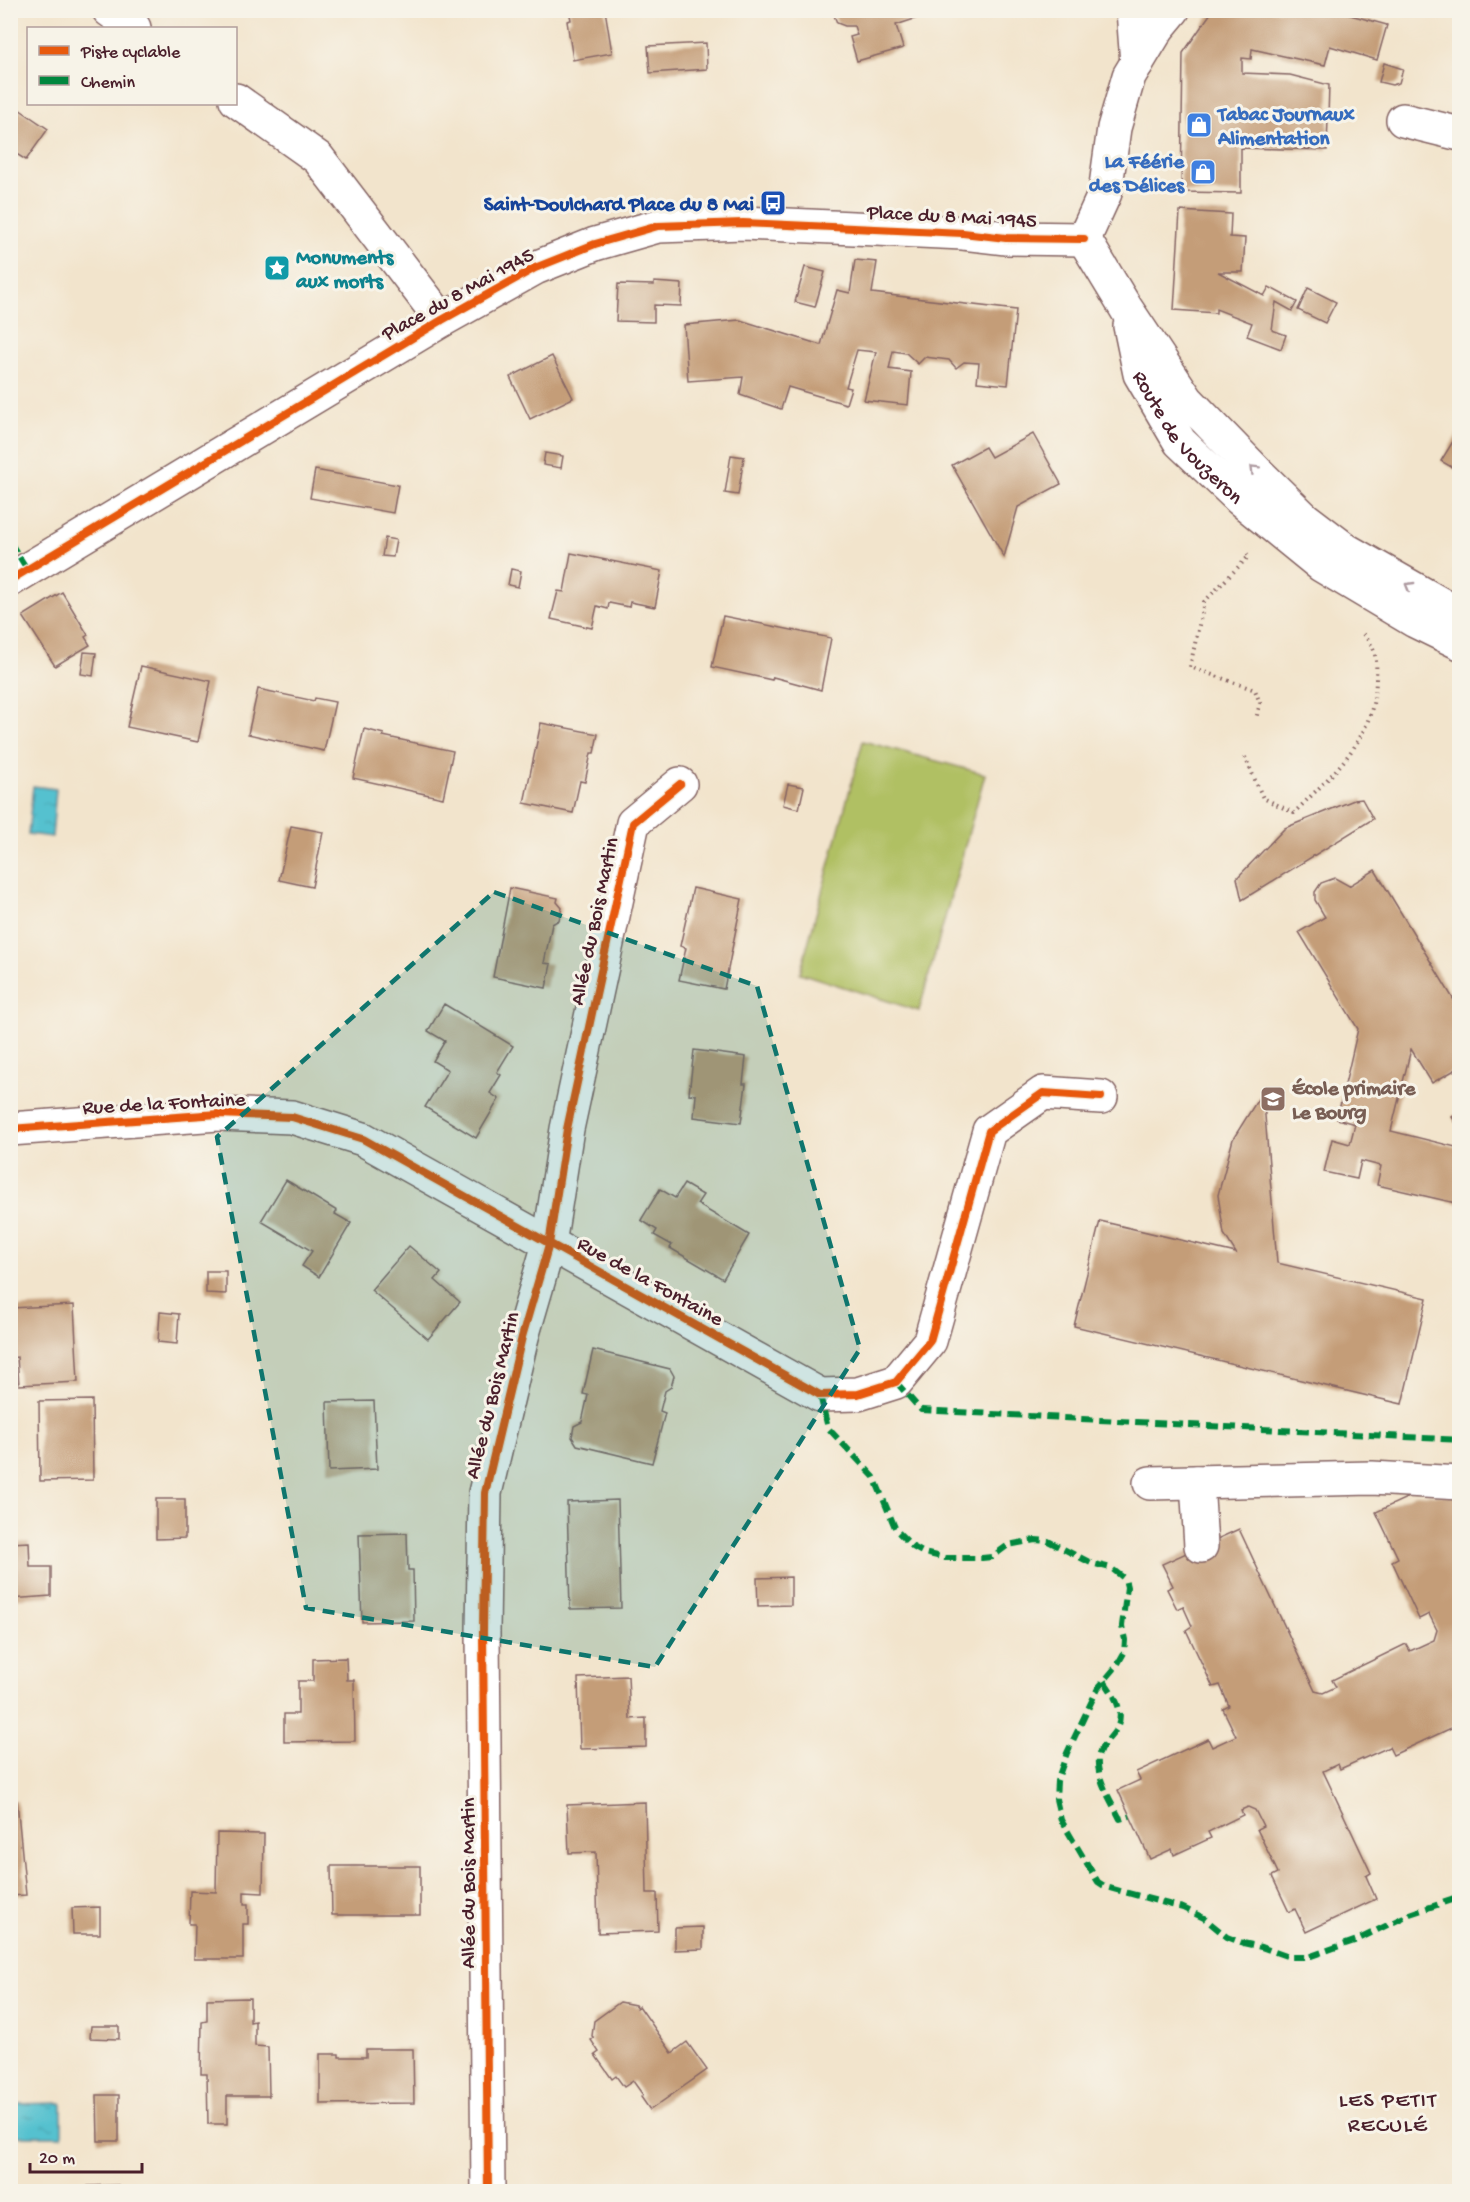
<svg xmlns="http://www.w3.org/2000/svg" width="1470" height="2202" viewBox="0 0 1470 2202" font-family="'Gochi Hand',sans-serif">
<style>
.garden{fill:#b0c063;stroke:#7d7047;stroke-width:1.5}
.water{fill:url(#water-ripples);stroke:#50707d;stroke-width:1.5}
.building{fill:#c49d78}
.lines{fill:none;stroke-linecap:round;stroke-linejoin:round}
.minor-casing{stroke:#856463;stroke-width:36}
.path{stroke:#856463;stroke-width:4;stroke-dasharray:1.5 4.5;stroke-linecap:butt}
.minor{stroke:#fff;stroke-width:33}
.quiet{stroke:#00873e;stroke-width:6;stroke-dasharray:12 6;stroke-linecap:butt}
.cycleway-casing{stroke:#f7f3e8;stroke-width:11}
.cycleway{stroke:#e8590c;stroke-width:8}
.oneway{stroke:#ae9aa0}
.marked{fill:#0f766e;fill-opacity:0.2;stroke:#0f766e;stroke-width:4.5;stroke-dasharray:12 8;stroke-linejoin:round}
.labels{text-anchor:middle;stroke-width:6;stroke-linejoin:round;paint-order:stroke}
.shop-label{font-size:21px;font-weight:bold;fill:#366cbe;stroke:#f7f3e8;text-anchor:start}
.transit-label{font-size:21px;font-weight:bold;fill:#164399;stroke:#f7f3e8;text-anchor:end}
.street-label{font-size:21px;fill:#4a1f2b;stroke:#f7f3e8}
.culture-label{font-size:21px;font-weight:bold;fill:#0d838f;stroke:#f7f3e8;text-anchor:start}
.education-label{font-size:21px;font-weight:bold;fill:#785e54;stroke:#f7f3e8;text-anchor:start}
.neighbourhood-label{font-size:22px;letter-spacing:1.5px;fill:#4a1f2b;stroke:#f7f3e8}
</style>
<defs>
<pattern id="water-ripples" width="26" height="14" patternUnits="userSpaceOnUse" patternTransform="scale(1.5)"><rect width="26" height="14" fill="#55c1cf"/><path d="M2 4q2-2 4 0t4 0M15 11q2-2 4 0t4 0" fill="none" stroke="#4ca5b2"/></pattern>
</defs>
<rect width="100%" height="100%" fill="#f7f3e8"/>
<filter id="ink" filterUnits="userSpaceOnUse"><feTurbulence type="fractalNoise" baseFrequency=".0167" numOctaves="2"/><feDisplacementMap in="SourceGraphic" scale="12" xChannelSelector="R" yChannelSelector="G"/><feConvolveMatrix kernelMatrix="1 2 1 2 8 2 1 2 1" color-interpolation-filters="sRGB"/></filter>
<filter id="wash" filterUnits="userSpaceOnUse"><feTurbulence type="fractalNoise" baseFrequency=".008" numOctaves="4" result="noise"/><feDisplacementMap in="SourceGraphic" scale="24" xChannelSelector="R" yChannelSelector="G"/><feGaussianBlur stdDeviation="1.35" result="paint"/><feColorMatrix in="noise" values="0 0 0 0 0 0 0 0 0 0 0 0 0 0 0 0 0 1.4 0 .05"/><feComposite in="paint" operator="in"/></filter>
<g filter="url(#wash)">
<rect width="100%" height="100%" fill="#f2e4cc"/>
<path class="garden" d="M863,741L985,774L919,1011L800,973Z"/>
<g class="water">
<path d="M33,786L56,789L52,837L28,834Z"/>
<path d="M62,2103V2136H11V2104Z"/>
</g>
<g id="blocks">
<g class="building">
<path d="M569,10H605L612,53L573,60L567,21L571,20Z"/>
<path d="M832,10H939V11L896,25L903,48L857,61L850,37L857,35L854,26H845L837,23Z"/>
<path d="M1213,10H1332L1387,25L1377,60L1330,46L1325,65L1252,49L1251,59L1242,58V73L1290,75L1329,85L1327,150L1241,148V193L1181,192L1183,53Z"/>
<path d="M706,43L707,69L650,73L648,46Z"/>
<path d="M1384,63L1403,69L1399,83L1392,85L1379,82Z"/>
<path d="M10,103L48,129L26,160L10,150Z"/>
<path d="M1180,211L1231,214L1230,237L1245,238L1243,272H1218L1264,296L1269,287L1297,302L1292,311L1276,302L1272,330L1286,335L1281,349L1247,336L1252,323L1216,309V313L1174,310Z"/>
<path d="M855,260L877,262L872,293L1016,310L1008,385L977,382L979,363L964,362L956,368L949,360L925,357L918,364L906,353L893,351L889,369L911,372L908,405L864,400L876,352L857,350L846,387L851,388L846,404L788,387L781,409L740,395L743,377L688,381L684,325L740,320L821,345L837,290L850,293Z"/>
<path d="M805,267L825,272L815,307L795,302Z"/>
<path d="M654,282L682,284L681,306L654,305V322L616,321L618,284L654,285Z"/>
<path d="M1308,288L1336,302L1325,323L1298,310Z"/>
<path d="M552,356L573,398L530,419L510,377Z"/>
<path d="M1460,430V472L1441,461Z"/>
<path d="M1033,434L1061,484L1018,507L1004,557L952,465L985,447L991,457Z"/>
<path d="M545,453L563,456L561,468L543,465Z"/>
<path d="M731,455L744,457L738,495L725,493Z"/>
<path d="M315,470L398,485L393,513L310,498Z"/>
<path d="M385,538L396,540L393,557L382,556Z"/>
<path d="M571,553L662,571L655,607L630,602L629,607L609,603L608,609L597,606L592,628L551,619L558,591L564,592Z"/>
<path d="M511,569L521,571L518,587L508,585Z"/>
<path d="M62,592L88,635L85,637L90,645L55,666L23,616Z"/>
<path d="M723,616L831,638L821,690L773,677L772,680L712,667Z"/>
<path d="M84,652L96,653L93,676L81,674Z"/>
<path d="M141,666L211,681L198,742L127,727Z"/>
<path d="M258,689L314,701L315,698L335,702L324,751L248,734Z"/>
<path d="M541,723L598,734L594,753H591L585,782L580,781L573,813L524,803Z"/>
<path d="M364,729L384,734L383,736L453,751L443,798L353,778Z"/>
<path d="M788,784L804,787L799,809L783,805Z"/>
<path d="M1362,799L1373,819L1242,900L1237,878L1285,828L1354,800Z"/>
<path d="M291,826L323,832L312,887L279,880Z"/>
<path d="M1375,870L1460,1010V1067L1432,1083L1411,1049L1391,1131L1460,1148V1204L1377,1185L1381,1166L1361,1161L1357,1179L1324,1172L1332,1139L1350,1144L1355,1124L1337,1119L1358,1029L1299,932L1325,917L1315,900V892L1321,883L1335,878L1349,886Z"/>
<path d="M510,888L558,898L557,902L562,908L559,920L552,924L544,963L551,964L546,988L493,977Z"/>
<path d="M693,888L742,899L724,989L679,980L686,948L680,946Z"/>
<path d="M444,1004L513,1046L497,1072L501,1075L490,1093L499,1099L476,1138L425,1107L448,1070L433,1061L445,1041L428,1031Z"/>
<path d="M694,1050L746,1057L743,1084H746L741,1123L694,1117L696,1095L689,1094Z"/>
<path d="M1263,1091L1277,1263L1427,1298L1402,1404L1074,1326L1100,1221L1236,1253L1224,1234L1218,1195L1233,1139Z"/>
<path d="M1460,1112V1129L1452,1117Z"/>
<path d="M286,1180L337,1211L335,1214L351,1223L319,1277L302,1266L312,1251L261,1221Z"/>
<path d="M684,1184L703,1195L697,1204L749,1235L723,1279L670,1248L672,1245L654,1235L657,1230L641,1220L660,1189L675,1198Z"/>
<path d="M409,1246L441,1273L435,1280L460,1302L428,1339L371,1290Z"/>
<path d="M206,1271H226V1294L206,1293Z"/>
<path d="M74,1305L78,1382L19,1385L17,1357L10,1358V1308Z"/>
<path d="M160,1312L179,1314L177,1344L158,1342Z"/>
<path d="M593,1350L670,1369L674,1376L671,1387L665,1391L660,1411L665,1413L652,1463L577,1445L572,1437L574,1426L582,1422L588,1395L583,1394Z"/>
<path d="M92,1400L93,1480L40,1481L39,1401Z"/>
<path d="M374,1401L377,1469L329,1471L327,1402Z"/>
<path d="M1415,1494L1460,1496V1724L1393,1755L1389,1747L1340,1769L1338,1764L1323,1771L1371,1873L1366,1876L1376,1899L1306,1932L1295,1909L1289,1912L1272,1876L1278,1873L1257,1829L1263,1826L1255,1810L1248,1807L1241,1810L1243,1815L1208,1832L1211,1838L1174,1855L1172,1849L1150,1859L1118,1790L1140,1780L1136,1772L1208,1739L1212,1747L1236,1736L1223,1709L1229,1706L1220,1685L1213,1687L1186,1630L1192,1626L1183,1606L1177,1609L1167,1589L1173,1586L1162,1564L1239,1529L1315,1691L1323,1693L1336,1687L1332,1680L1406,1644L1410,1651L1434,1640L1437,1630L1429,1614L1419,1619L1392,1561L1398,1558L1376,1512Z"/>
<path d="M156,1499H185V1538L156,1539Z"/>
<path d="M618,1500L621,1608L570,1609L567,1502Z"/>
<path d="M407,1533L408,1570H413L414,1621L362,1622L359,1534Z"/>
<path d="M29,1542L30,1567H51V1596L10,1599V1543Z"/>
<path d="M791,1577V1605L758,1606L757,1578Z"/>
<path d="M346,1658L347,1680H354L355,1741L284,1742V1714H298V1681H313V1659Z"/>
<path d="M628,1676L630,1719L646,1718V1747L580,1749L578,1678Z"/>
<path d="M17,1801L26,1895L10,1896V1802Z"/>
<path d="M645,1802L647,1893H657L658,1931L598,1933L596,1852L569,1853L567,1805Z"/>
<path d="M217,1833L264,1834L263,1893L244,1892V1904H248V1924H243V1959H194L195,1924H189L190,1891L216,1892Z"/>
<path d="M331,1866H420V1915H332Z"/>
<path d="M100,1907V1934H73L72,1908Z"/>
<path d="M703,1927V1949L675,1950V1928Z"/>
<path d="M250,1998V2022L255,2021V2046L268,2047L269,2096H227V2124H208L207,2074H201L202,2022L207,2021V1999Z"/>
<path d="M620,2002L635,2005L637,2008L639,2006L672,2053L687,2042L707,2070L650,2110L641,2097L643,2095L633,2081L624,2087L616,2076L612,2079L595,2055L599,2052L591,2040L594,2038L592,2036L594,2021Z"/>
<path d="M91,2026H119V2039L90,2038Z"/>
<path d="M366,2049H413L414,2103L320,2104V2054H339V2057H366Z"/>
<path d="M97,2095H119V2141H98Z"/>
<path d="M119,2185V2192H88V2186Z"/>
</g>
</g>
</g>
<g filter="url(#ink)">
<use href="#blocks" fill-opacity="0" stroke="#856463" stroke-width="1.5"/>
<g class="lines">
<g class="minor-casing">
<g id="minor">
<path d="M109,10L134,28"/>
<path d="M1133,10L1137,63"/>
<path d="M236,100L318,158L442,320"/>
<path d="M1403,120L1460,134"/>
<path d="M1084,239L1127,310L1187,400L1257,472L1304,518L1346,550L1460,615"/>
<path d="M1084,239L1105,193L1114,128L1129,76L1158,28L1173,10"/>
<path id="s1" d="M1130,326L1140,374L1180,442L1240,499L1321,565L1415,621L1460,643"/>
<path d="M10,580L442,320L535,268L595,244L658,226L743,223L963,233L1006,238L1084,239"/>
<path d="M10,1129L218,1114L292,1117L363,1139L820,1395L858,1394L896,1382L930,1341L989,1131L1043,1093L1101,1097"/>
<path d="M1197,1482L1201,1546"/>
<path d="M1150,1483L1372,1478L1460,1483"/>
<path d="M488,2192L483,1632L485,1493L522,1337L549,1244L567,1129L633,823L680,784"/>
</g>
</g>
<g class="path">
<path d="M1247,554L1249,556L1204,602L1190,667L1255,690L1260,703L1256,719"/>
<path d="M1245,757L1263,798L1294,813C1333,773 1374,741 1376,680C1377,661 1377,649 1363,634"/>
</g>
<use href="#minor" class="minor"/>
<g class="quiet">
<path d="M10,542L27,569"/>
<path d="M896,1382L921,1410L1460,1440"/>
<path d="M820,1395L828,1428L874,1477L896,1530L913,1547L924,1553L945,1558H982L992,1557L1008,1545L1035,1540L1048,1541L1091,1563L1111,1568L1125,1579L1127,1587L1122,1626L1125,1640L1124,1653L1116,1667L1098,1688L1067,1753L1057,1781L1056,1799L1061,1820L1098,1882L1106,1887L1183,1908L1204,1918L1227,1937L1243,1943L1261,1947L1289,1957H1308L1357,1940L1410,1914L1460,1897"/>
<path d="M1104,1681C1114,1695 1127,1714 1115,1731C1108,1741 1100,1746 1098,1758C1096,1779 1112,1802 1120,1819L1130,1816"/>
</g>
<g class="cycleway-casing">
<g id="cycleway">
<path d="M10,580L442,320L535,268L595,244L658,226L743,223L963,233L1006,238L1084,239"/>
<path d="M10,1129L218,1114L292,1117L363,1139L820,1395L858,1394L896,1382L930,1341L989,1131L1043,1093L1101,1097"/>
<path d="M488,2192L483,1632L485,1493L522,1337L549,1244L567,1129L633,823L680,784"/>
</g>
</g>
<use href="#cycleway" class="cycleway"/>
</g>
<defs><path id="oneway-chevron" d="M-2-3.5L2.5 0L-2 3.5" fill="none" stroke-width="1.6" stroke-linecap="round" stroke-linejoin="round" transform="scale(1.5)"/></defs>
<g class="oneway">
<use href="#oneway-chevron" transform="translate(1254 469) rotate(-135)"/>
<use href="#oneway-chevron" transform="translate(1409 586) rotate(-150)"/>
</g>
</g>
<path class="marked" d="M494,892L757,986L860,1349L655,1667L306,1608L217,1137Z"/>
<defs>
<g id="shop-square" transform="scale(1.35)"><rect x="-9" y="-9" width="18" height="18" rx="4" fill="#3f7fe0" stroke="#f7f3e8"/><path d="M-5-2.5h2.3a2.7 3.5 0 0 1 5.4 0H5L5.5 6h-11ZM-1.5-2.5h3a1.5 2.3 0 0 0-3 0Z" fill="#fff"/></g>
<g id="bus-square" transform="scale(1.35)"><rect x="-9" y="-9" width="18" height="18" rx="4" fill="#1a4fb4" stroke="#f7f3e8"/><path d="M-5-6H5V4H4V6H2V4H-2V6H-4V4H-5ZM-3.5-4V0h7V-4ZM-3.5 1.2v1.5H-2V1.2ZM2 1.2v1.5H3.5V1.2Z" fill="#fff"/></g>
<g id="sight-square" transform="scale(1.35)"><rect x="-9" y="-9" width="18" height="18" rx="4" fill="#0f9aa8" stroke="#f7f3e8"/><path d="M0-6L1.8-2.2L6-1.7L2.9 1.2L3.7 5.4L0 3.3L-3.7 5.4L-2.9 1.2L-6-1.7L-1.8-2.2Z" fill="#fff"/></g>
<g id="school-square" transform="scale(1.35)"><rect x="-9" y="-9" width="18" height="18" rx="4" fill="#8d6e63" stroke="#f7f3e8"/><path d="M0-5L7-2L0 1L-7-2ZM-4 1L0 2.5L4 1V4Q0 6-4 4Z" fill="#fff"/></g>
</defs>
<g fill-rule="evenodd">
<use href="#shop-square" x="1199" y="125"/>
<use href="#shop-square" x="1203" y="172"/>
<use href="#bus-square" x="773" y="203"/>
<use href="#sight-square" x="277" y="268"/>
<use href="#school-square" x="1273" y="1099"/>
</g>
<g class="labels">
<g class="shop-label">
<text x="1218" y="120">Tabac Journaux<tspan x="1218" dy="24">Alimentation</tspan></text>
<text x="1184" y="167" text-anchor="end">La Féérie<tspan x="1184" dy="24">des Délices</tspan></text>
</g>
<g class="transit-label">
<text x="754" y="210">Saint-Doulchard Place du 8 Mai</text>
</g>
<g class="street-label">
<text transform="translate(952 215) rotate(3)" y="7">Place du 8 Mai 1945</text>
<text transform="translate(457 293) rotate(-29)" y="7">Place du 8 Mai 1945</text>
<text dy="7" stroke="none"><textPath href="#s1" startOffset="129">Route de Vouzeron</textPath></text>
<text transform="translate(593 921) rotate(-78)" y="7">Allée du Bois Martin</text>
<text transform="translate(164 1102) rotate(-3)" y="7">Rue de la Fontaine</text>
<text transform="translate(651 1280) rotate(29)" y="7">Rue de la Fontaine</text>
<text transform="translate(491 1395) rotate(-76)" y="7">Allée du Bois Martin</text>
<text transform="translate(467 1883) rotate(-90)" y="7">Allée du Bois Martin</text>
</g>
<g class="culture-label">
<text x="296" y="263">Monuments<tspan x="296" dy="24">aux morts</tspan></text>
</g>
<g class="education-label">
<text x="1292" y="1094">École primaire<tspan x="1292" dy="24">Le Bourg</tspan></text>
</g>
<g class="neighbourhood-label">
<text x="1388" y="2106">LES PETIT<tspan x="1388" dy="25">RECULÉ</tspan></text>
</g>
</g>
<rect width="1470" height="2202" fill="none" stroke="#f7f3e8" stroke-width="36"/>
<rect x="27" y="27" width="210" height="78" fill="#f7f3e8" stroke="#b29e9c" stroke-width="1.5"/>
<rect x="39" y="46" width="30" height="9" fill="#e8590c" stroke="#b29e9c" stroke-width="1.5"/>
<text x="81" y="57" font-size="18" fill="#4a1f2b">Piste cyclable</text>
<rect x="39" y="76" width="30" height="9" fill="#00873e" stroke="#b29e9c" stroke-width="1.5"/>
<text x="81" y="87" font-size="18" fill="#4a1f2b">Chemin</text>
<path d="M30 2163v9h112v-9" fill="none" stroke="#4a1f2b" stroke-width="3"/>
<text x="39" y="2163" font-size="18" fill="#4a1f2b" stroke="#f7f3e8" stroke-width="4.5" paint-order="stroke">20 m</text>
</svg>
